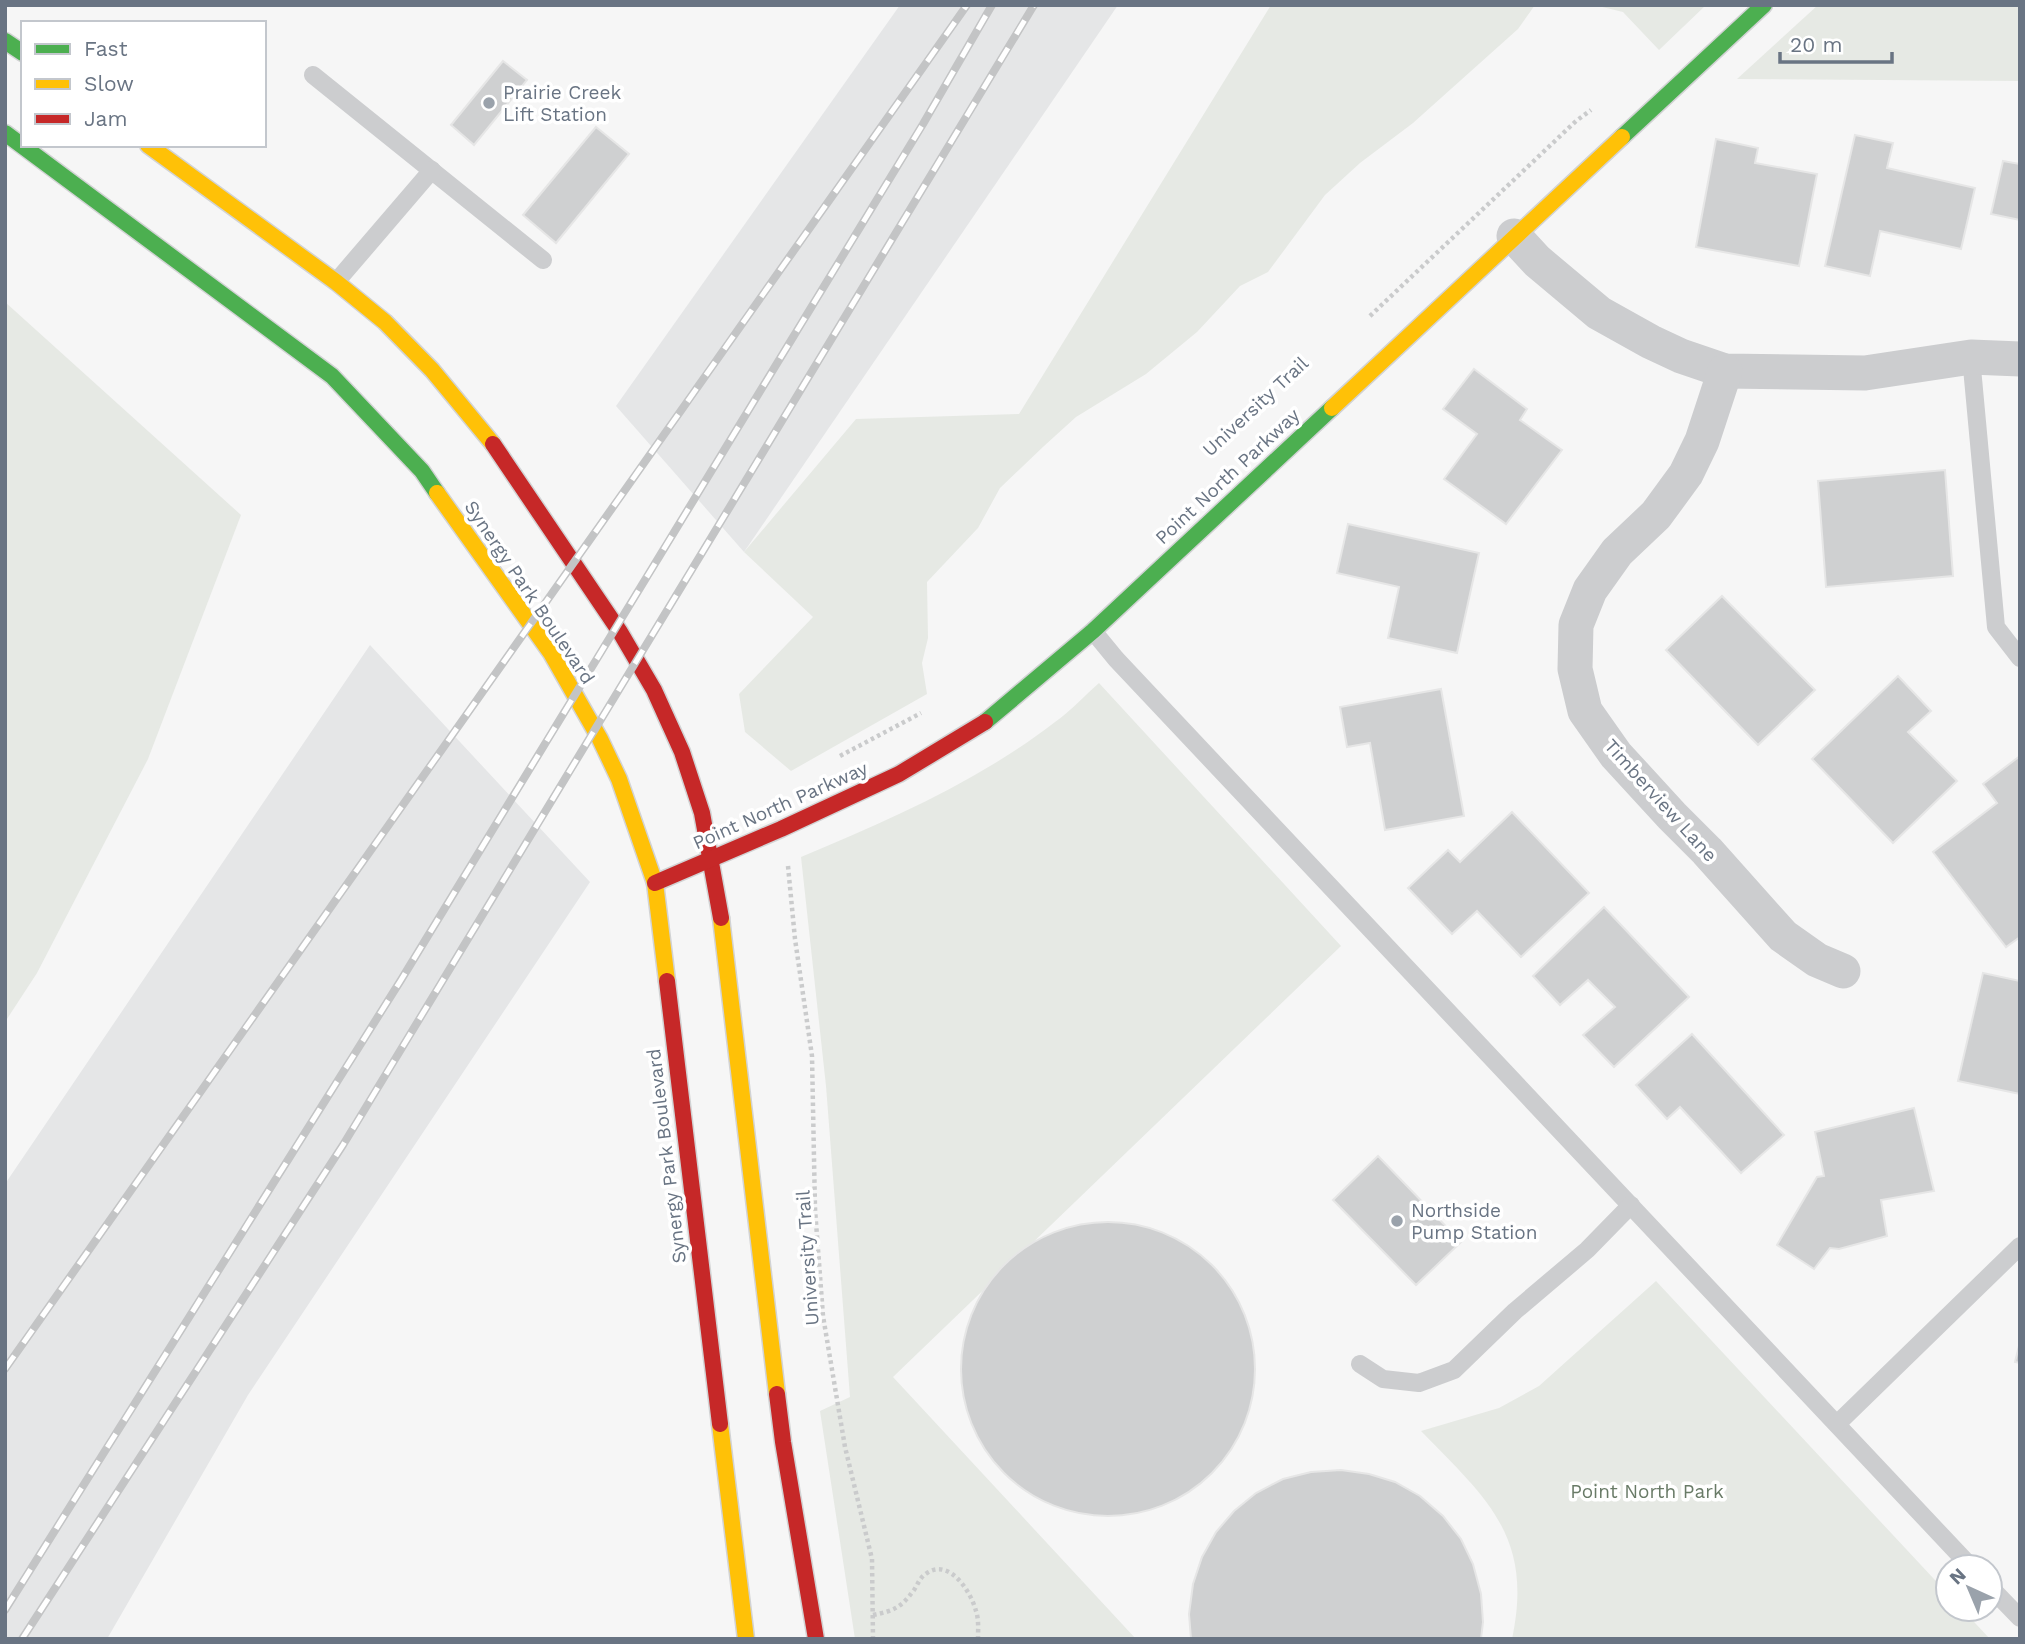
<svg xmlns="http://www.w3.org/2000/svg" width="2025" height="1644" viewBox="0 0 2025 1644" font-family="'Work Sans',sans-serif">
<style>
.built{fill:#e5e6e7}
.green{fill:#e6e9e4}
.building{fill:#cfd0d1;stroke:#e6e6e6;stroke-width:2}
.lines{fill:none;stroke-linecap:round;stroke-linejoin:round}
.fast-casing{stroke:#d2d3d4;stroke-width:19}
.slow-casing{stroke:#d2d3d4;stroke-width:19}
.jam-casing{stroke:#d2d3d4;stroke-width:19}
.path{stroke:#cacbcc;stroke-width:4.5;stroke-dasharray:3.5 3.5;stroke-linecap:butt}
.lane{stroke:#cccdcf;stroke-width:18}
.street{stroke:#cccdcf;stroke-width:35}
.fast{stroke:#4caf50;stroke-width:16}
.slow{stroke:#ffc107;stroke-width:16}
.jam{stroke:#c62828;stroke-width:16}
.rail-casing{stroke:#c3c4c5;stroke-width:8}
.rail{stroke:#fff;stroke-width:5;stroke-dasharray:16;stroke-linecap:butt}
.poi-dot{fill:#9aa2ab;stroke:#fff;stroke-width:2.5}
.labels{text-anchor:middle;stroke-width:7;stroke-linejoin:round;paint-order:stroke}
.poi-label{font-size:19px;fill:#697483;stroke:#fff;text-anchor:start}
.street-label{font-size:19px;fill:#697483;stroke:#fff}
.park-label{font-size:19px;fill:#697b67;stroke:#fff}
</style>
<rect width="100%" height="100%" fill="#f6f6f6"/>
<g class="built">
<path d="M900,5H1118L744,552L616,406Z"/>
<path d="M370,645L590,882L248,1395L107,1639H5V1184Z"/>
</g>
<g class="green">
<path d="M1271,5H1535L1518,29L1413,123L1360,163L1325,195L1268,272L1240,286L1197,332L1146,374L1076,417L1044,446L1000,488L978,528L927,582L928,638L922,663L927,694L791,771L745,732L739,694L813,617L744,552L856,419L1019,414Z"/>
<path d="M1594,5H1706L1659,50L1623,12Z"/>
<path d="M1818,5H2020V81L1737,79Z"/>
<path d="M5,302L241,515L148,759L37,973L5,1022Z"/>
<path d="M1099,683L1341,946L893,1377L1136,1639H855L820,1411L850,1397L826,1086L801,857C889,820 979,781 1055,722C1071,711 1084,696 1099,683Z"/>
<path d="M1656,1281L1948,1594V1609H1962L1990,1639H1512C1534,1536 1486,1498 1421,1431L1499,1408L1539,1386Z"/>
</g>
<g class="building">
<path d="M503,61L527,80L474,145L451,125Z"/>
<path d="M596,127L629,154L556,243L523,215Z"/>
<path d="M1855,135L1893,143L1887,168L1975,188L1961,249L1880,231L1870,276L1825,266Z"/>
<path d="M1716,139L1758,148L1755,163L1817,174L1799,266L1696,247Z"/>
<path d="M2003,161L2020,164V220L1991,214Z"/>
<path d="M1474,369L1527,409L1520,420L1562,450L1506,524L1444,479L1477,434L1443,409Z"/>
<path d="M1945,470L1953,576L1826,587L1818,481Z"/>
<path d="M1348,524L1479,553L1457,653L1388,638L1399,587L1337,573Z"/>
<path d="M1722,596L1815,690L1758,745L1666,650Z"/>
<path d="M1898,676L1931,711L1908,732L1957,781L1893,843L1812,759Z"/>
<path d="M1441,689L1464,816L1385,830L1370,743L1347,747L1340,707Z"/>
<path d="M2020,756V937L2006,947L1933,852L1997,803L1983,784Z"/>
<path d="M1512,812L1589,893L1521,957L1477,911L1452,934L1408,888L1448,850L1460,862Z"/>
<path d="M1604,907L1689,997L1614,1067L1583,1035L1615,1007L1588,980L1560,1005L1533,976Z"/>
<path d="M1983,973L2020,981V1094L1958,1081Z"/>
<path d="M1692,1034L1784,1135L1741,1173L1680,1107L1667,1119L1636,1085Z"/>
<path d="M1914,1108L1934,1191L1881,1200L1887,1236L1839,1249L1830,1248L1814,1269L1777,1245L1817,1177L1824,1176L1815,1132Z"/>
<path d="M1378,1156L1461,1242L1416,1285L1333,1200Z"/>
<circle cx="1108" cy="1369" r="147"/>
<path d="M2020,1342V1363L2015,1362Z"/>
<path d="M1341,1470L1369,1474L1395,1482L1420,1496L1443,1516L1461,1539L1473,1564L1481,1594L1483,1622L1481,1639H1191L1189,1614L1193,1584L1202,1557L1216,1532L1234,1511L1256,1493L1283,1479L1311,1472Z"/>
</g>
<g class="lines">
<g class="fast-casing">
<g id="fast">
<path d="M5,41L23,53"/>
<path d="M5,133L332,376L422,471L437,493"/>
<path d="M1622,137L1764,5"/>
<path d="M985,722L1093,631L1332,408"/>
</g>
</g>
<g class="slow-casing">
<g id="slow">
<path d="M148,145L336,282L385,322L432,370L493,444"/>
<path d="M1332,408L1622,137"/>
<path d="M437,493L551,653L600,739L619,779L655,883L667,981"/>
<path d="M721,918L777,1394"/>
<path d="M720,1424L746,1639"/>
</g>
</g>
<g class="jam-casing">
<g id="jam">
<path d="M493,444L620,632L654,690L682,752L702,813L721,918"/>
<path d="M655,883L781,829L899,774L985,722"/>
<path d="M667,981L720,1424"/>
<path d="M777,1394L783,1442L816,1639"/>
</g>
</g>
<g class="path">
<path d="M1370,316L1576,121L1591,110"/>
<path d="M840,756L921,713"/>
<path d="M788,866L795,939L812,1056L815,1209L823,1316L845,1447L872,1559L873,1639"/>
<path d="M873,1615C893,1611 901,1608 914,1590C918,1584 920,1577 927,1573C950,1558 971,1592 976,1611C979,1620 978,1630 978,1639"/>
</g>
<g class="lane">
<path d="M313,75L543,260"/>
<path d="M336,282L432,170"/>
<path d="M1971,357L1996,627L2020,658"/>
<path d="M1093,631L1116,659L1971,1567"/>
<path d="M1360,1364L1383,1379L1419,1383L1454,1370L1515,1311L1587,1250L1631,1205"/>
<path d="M1837,1424L2020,1246"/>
<path d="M1990,1587L2020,1618"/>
</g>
<g class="street">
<path d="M1514,236L1537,261L1599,313L1651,342L1681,356L1725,371L1865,373L1971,357L2020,359"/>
<path d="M1725,371L1702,441L1686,474L1656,515L1617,552L1590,590L1576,625L1575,669L1585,711L1616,755L1672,816L1707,851L1783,936L1817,960L1843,971"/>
</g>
<use href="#fast" class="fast"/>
<use href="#slow" class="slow"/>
<use href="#jam" class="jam"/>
<g class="rail-casing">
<g id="rail">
<path d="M5,1369L967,5"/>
<path d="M5,1610L401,980L923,124L992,5"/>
<path d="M22,1639L343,1145L1034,5"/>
</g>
</g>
<use href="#rail" class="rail"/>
</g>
<g class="poi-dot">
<circle cx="489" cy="103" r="7"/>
<circle cx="1397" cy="1221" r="7"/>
</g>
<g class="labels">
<g class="poi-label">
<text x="503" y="99">Prairie Creek<tspan x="503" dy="22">Lift Station</tspan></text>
<text x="1411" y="1217">Northside<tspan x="1411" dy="22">Pump Station</tspan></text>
</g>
<g class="street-label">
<text transform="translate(1255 406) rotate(-43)" y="7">University Trail</text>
<text transform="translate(1227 476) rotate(-43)" y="7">Point North Parkway</text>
<text transform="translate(530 592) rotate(56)" y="7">Synergy Park Boulevard</text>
<text transform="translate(1661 800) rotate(48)" y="7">Timberview Lane</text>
<text transform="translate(780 805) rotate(-24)" y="7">Point North Parkway</text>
<text transform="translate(666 1156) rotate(-97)" y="7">Synergy Park Boulevard</text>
<text transform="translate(807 1258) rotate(-94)" y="7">University Trail</text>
</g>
<g class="park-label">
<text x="1647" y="1498">Point North Park</text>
</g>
</g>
<rect width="2025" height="1644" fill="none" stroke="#697483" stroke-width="14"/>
<rect x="21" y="21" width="245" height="126" fill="#ffffff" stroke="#c3c7cd" stroke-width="2"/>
<rect x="35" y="44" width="35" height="10" fill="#4caf50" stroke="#c3c7cd" stroke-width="2"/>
<text x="84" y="56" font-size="21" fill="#697483">Fast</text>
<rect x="35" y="79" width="35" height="10" fill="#ffc107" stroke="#c3c7cd" stroke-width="2"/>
<text x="84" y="91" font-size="21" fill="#697483">Slow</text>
<rect x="35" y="114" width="35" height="10" fill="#c62828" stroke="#c3c7cd" stroke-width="2"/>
<text x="84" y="126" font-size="21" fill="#697483">Jam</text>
<g transform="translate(1969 1588) rotate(316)"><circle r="33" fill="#ffffff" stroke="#c3c7cd" stroke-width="2"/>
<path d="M0-5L12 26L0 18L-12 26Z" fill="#9aa2ab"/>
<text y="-10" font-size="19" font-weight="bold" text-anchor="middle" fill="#697483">N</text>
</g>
<path d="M1780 52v10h112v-10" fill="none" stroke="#697483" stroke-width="3.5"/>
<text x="1790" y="52" font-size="21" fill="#697483" stroke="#ffffff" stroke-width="5" paint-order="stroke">20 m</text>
</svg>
